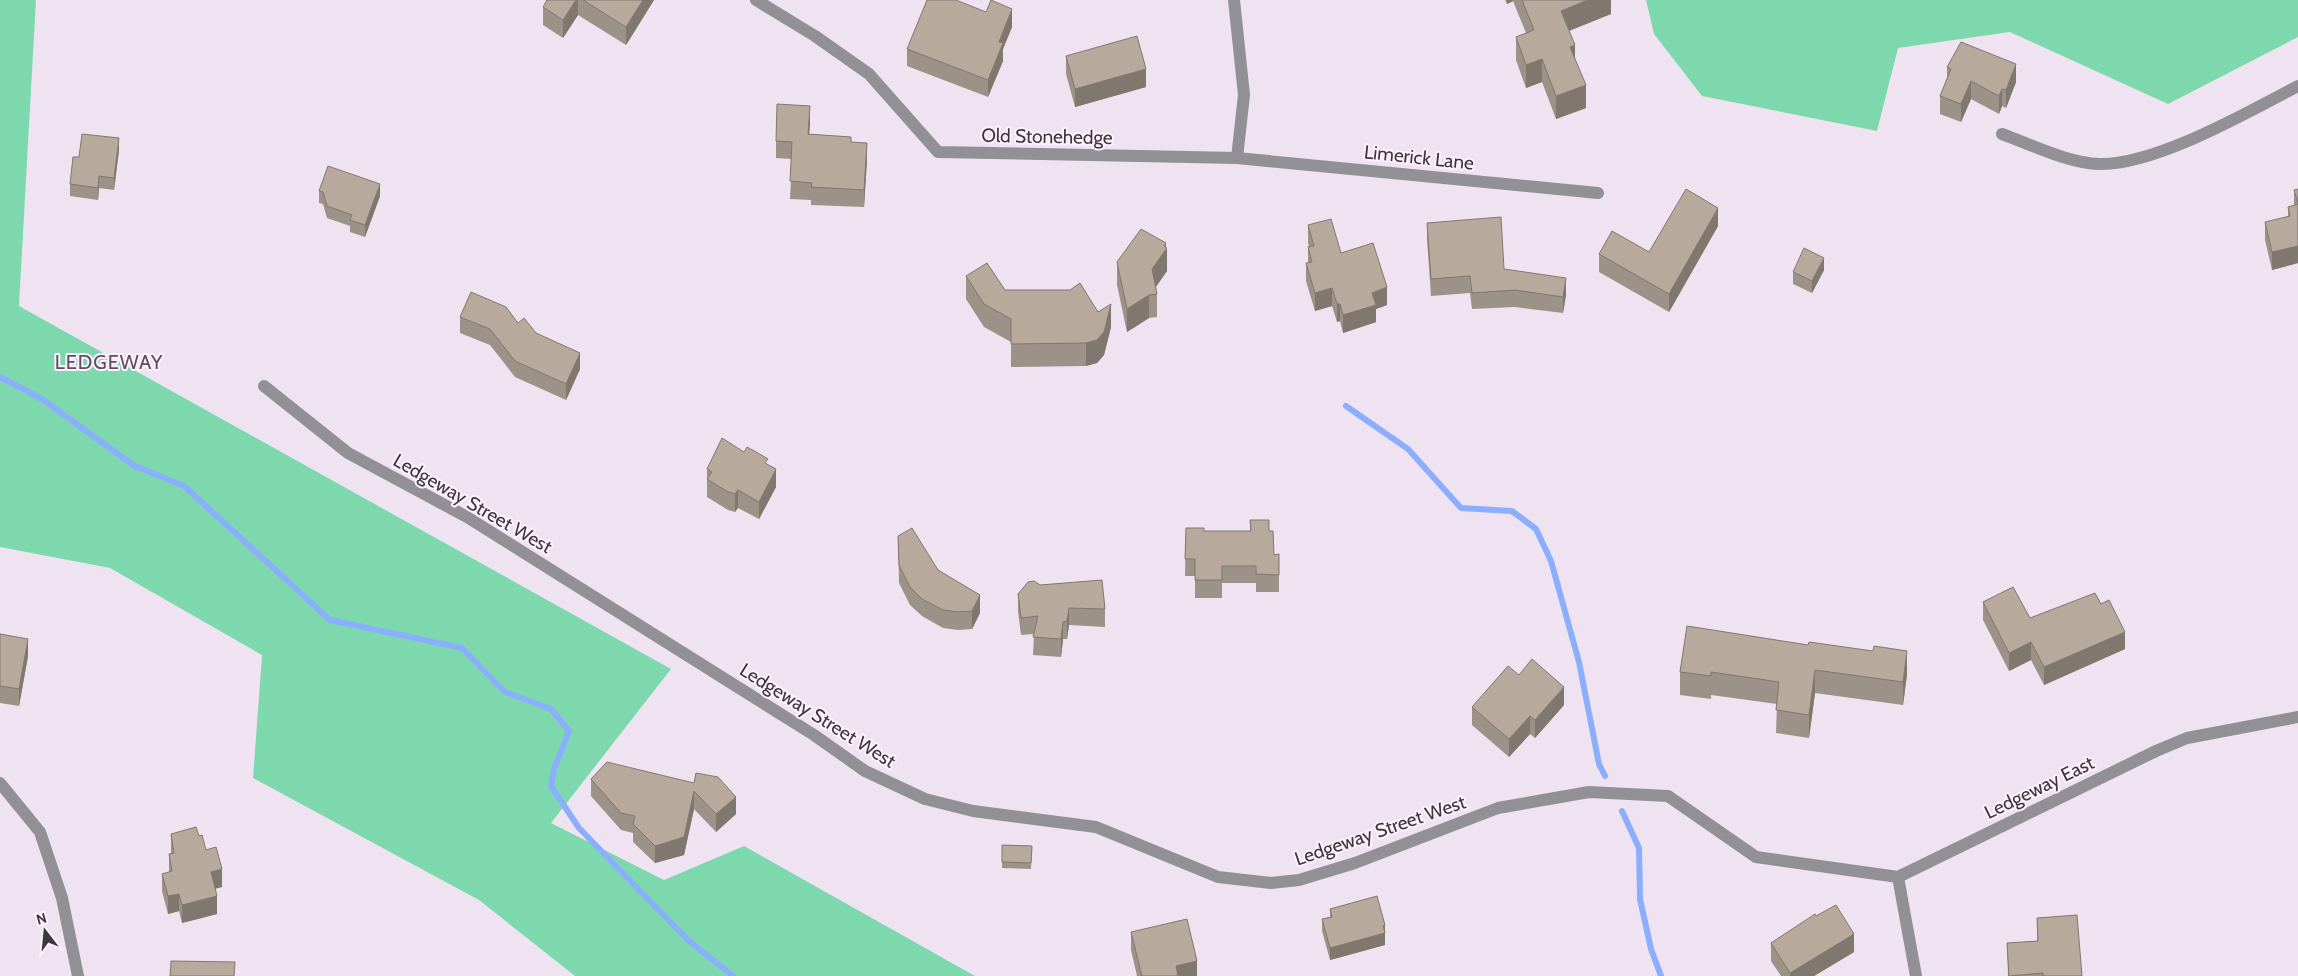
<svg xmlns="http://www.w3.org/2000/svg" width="2298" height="976" viewBox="0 0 2298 976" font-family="Cabin,sans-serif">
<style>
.green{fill:#7ed8ae}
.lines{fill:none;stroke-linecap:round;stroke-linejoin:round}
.stream{stroke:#8baffc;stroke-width:6}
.minor{stroke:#938f96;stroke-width:12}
.wall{fill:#9d9287}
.shaded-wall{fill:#80776e}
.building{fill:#b7aa9d;stroke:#80776e}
.labels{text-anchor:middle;stroke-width:4;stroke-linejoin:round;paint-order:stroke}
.street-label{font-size:19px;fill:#3c373c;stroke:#fef0fe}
.neighbourhood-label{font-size:20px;letter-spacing:1px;fill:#5b505b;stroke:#fef0fe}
</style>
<rect width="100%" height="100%" fill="#f0e3f1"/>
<g class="green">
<path d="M0,0H36L19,306L671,669L551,823L664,880L744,846L975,976H575L479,900L253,778L262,655L110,568L0,547Z"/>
<path d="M1646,0H2298V37L2168,104L2010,32L1898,48L1877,131L1702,96L1654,34Z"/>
</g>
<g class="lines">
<g class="stream">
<path d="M0,377L42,399L133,465L184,486L330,620L462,648L505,692L551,709L569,731L554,769L551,786L579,828L688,940L733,976"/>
<path d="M1346,406L1408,449L1461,508L1512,511L1536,529L1551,561L1579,662L1599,764L1605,776"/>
<path d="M1622,811L1639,848L1640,899L1651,949L1661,976"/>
</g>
<g class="minor">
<path d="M756,0L815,36L869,74L938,152L1237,158L1598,193"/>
<path d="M1234,0L1244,95L1237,158"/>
<path d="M2002,134C2032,145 2068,163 2100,164C2156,165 2248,112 2298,86"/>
<path d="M264,386L348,453L467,517L814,735L865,771L925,799L973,811L1096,827L1218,877L1271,883L1299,880L1355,863L1498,808L1589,792L1668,796L1756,857L1898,877"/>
<path d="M0,783L40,832L62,898L78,976"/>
<path d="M1898,877L2156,751L2187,738L2298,717"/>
<path d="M1898,877L1916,976"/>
</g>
</g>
<g class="wall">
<path d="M547,0H654L626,45L578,15L563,38L543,25V7Z"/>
<path d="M1505,0H1611V14L1569,31L1586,108L1556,119L1542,82L1526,88L1516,60V37L1526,33L1513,1L1507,4Z"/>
<path d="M1012,27L1003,49V61L988,97L907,66V49Z"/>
<path d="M1066,56L1146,87L1075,107L1066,74Z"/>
<path d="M1947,67L2016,82L2006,108L2002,106L1999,114L1971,99L1961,122L1940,114V96L1947,78Z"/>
<path d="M810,123L809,135L851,142L867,160L864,207L811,205V200L790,199L792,159L776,158V141Z"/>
<path d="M119,150L114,190L99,188L98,200L70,196V184L79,157Z"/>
<path d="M2298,189V263L2272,270L2265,240V222L2288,217V207L2294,205V190Z"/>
<path d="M319,191L380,196L365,237L350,232V226L327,218L323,204L319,203Z"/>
<path d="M1427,223L1504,269L1566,295L1563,313L1515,307L1472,309L1470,293L1431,296L1427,239Z"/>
<path d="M1308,225L1387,305L1376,309V322L1343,333L1340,321L1337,322L1332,306L1315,311L1306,281V263H1308V247H1309L1308,243Z"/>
<path d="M1718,226L1669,312L1599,272V254L1649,252Z"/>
<path d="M1166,248L1167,271L1156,287L1157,294V317L1149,318L1127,332L1117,285V262Z"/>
<path d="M1824,270L1812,293L1793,284V272Z"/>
<path d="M966,276L1005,290L1098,312L1111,327L1104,355L1097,363L1086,366L1011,367V342L984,327L966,299Z"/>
<path d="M460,317L518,323L580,369L566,400L515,377L490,345L460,333Z"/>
<path d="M744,452L768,465L776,487L759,519L738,508L735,512L728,510L707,497V469Z"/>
<path d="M1250,520L1269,531L1274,555L1279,554V592H1256V583H1222V598H1195V576H1185L1186,528L1204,531H1250Z"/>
<path d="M898,536L938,570L980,613L972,629L958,630L943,628L922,616L910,605L899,583Z"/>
<path d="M1040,585L1105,609V627L1069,625L1067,639H1063L1061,657L1033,655L1034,634L1021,635L1018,611V594Z"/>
<path d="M1983,602L2030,618L2125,649L2044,685L2031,660L2009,671L1983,620Z"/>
<path d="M1687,626L1907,674L1903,705L1815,693L1809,738L1776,733L1777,704L1711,695V699L1680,695V672Z"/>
<path d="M0,634L28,656L19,706L0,703Z"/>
<path d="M1519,675L1564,705L1535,738L1530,734L1509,757L1472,725V707Z"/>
<path d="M591,779L694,783L736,814L716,832L694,809L684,855L655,863L633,842V833L621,830L591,796Z"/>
<path d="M171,834L199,836L206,850L222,887L215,888L217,914L182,923L179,911L168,914L162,891V874L169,872V854L171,853Z"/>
<path d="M1002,845L1032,846L1031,869L1002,868Z"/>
<path d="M1330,909L1385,925V945L1330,960L1322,931V919L1330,917Z"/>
<path d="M1816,916L1854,952L1814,976H1781L1771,961V943Z"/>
<path d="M2037,918L2082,976H2008L2007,943L2037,941Z"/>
<path d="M1131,932L1197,976H1137L1131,950Z"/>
</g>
<g class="shaded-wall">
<path d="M576,0H578V15L563,38V20Z"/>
<path d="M643,0H654L626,45V27Z"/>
<path d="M1507,0H1513V1L1507,4Z"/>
<path d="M1588,0H1611V14L1561,34V11Z"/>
<path d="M1012,9V27L1003,49V61L988,97V80L999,42Z"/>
<path d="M1575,45V68L1570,47Z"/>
<path d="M1542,59V82L1526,88V65Z"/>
<path d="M2016,64V82L2006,108V90Z"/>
<path d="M1146,69V87L1075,107V89Z"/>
<path d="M1971,81V99L1961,122V104Z"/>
<path d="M1586,85V108L1556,119V96Z"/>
<path d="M2002,89V106L1999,114V96Z"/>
<path d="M810,106V123L808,152V134Z"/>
<path d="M119,138V150L114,190V178Z"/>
<path d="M867,143V160L864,207V190Z"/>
<path d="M99,176V188L98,200V188Z"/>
<path d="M380,184V196L365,237V225Z"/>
<path d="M1718,208V226L1669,312V294Z"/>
<path d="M1166,243V250L1167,248V271L1152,292V269Z"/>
<path d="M2298,246V263L2272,270V252Z"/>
<path d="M1824,258V270L1812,293V281Z"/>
<path d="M1566,278V295L1563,313V297Z"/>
<path d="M1387,287V305L1376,309V322L1343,333V315L1372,293Z"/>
<path d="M1332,288V306L1315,311V293Z"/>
<path d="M1149,295V318L1127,332V309Z"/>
<path d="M1111,304V327L1104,355L1097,363L1086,366V343Z"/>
<path d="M1337,304H1340V321L1337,322Z"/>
<path d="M580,353V369L566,400V384Z"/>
<path d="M776,469V487L759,519V502Z"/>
<path d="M738,490V508L735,512V494Z"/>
<path d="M980,595V613L972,629V611Z"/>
<path d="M1069,608V625L1067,639V621Z"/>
<path d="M1063,622V639L1061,657V639Z"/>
<path d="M2125,632V649L2044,685V667Z"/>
<path d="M28,639V656L19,706V689Z"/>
<path d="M2031,642V660L2009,671V653Z"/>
<path d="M1907,651V674L1903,705V682Z"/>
<path d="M1815,670V693L1809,738V715Z"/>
<path d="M1564,687V705L1535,738V720Z"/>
<path d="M1530,716V734L1509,757V739Z"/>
<path d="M694,791V809L684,855L655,863V846Z"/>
<path d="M736,797V814L716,832V814Z"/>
<path d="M222,869V887L211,890V872Z"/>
<path d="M179,894V911L168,914V896Z"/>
<path d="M217,896V914L182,923V905Z"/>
<path d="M1385,925V945L1330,960V948Z"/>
<path d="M1854,934V952L1814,976H1790V973Z"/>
<path d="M1197,961V976H1176V966Z"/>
</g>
<g class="building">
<path d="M547,0H576L563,20L543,7Z"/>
<path d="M583,0H643L626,27Z"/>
<path d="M927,0H956L986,12L991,0L1012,9L999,42L1003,43L988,80L907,49Z"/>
<path d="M1522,0H1588L1561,11L1575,45L1570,47L1586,85L1556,96L1542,59L1526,65L1516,37L1534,30Z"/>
<path d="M1137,36L1146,69L1075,89L1066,56Z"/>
<path d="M1961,42L2016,64L2006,90L2002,89L1999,96L1971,81L1961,104L1940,96L1951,69L1947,67Z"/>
<path d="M777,104L810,106L808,134L851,137V142L867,143L864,190L811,187L812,183L790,181L792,142L776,141Z"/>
<path d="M82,134L119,138L114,178L99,176L98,188L70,184L73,157H79Z"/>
<path d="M328,166L380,184L365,225L350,220L352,215L327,206L323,192L319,191Z"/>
<path d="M1686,189L1718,208L1669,294L1599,254L1612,231L1649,252Z"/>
<path d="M2298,189V203L2294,190Z"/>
<path d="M2298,204V246L2272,252L2265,222L2290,216L2288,207Z"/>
<path d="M1501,217L1504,269L1566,278L1563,297L1515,290L1472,293L1470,276L1431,279L1427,223Z"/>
<path d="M1331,219L1341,253L1373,243L1387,287L1372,293L1376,305L1343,315L1340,304H1337L1332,288L1315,293L1306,263L1312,262L1308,247L1314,246L1308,225Z"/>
<path d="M1141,229L1166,243L1164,246L1167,248L1152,269L1157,294L1149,295L1127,309L1117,262Z"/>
<path d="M1804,248L1824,258L1812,281L1793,272Z"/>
<path d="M987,263L1005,290H1070L1080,283L1098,312L1111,304L1104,332L1097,340L1086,343L1011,344V319L984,304L966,276Z"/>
<path d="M471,292L506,307L518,323L524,318L536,333L580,353L566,384L515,361L490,329L460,317Z"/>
<path d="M722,438L744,452L747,447L758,453L768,459L765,463L776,469L759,502L738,490L735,494L728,492L707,479L712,472L707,469Z"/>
<path d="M1250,520H1269V531H1273L1274,555L1279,554V575L1256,574V566H1222V580H1195V559H1185L1186,528H1204V531H1251Z"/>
<path d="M912,528L938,570L980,595L972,611L958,612L943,610L922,599L910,587L899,565L898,536Z"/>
<path d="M1102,580L1105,609L1069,608L1067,621L1063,622L1061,639L1033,637L1038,616L1021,618L1018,594L1028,582L1034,581L1040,585Z"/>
<path d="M2013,587L2030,618L2095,593L2101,604L2109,600L2125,632L2044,667L2031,642L2009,653L1983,602Z"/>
<path d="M1687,626L1808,645L1809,642L1873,651L1874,646L1907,651L1903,682L1815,670L1809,715L1776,710L1779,682L1711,672V676L1680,672Z"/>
<path d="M0,634L28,639L19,689L0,686Z"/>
<path d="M1532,659L1564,687L1535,720L1530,716L1509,739L1472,707L1508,666L1519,675Z"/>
<path d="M607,762L694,783L696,773L718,777L736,797L716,814L694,791L684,837L655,846L633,824L635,816L621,813L591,779Z"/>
<path d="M196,827L199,836L202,835L206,850L216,847L222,869L211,872L217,896L182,905L179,894L168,896L162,874L172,871L169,854L174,853L171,834Z"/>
<path d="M1002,845L1032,846L1031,863L1002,862Z"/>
<path d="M1377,896L1385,925L1383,926L1385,933L1330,948L1322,919L1332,917L1330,909Z"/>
<path d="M1836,905L1854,934L1790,973L1771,943L1815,914L1816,916Z"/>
<path d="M2077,915L2082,976H2043V973L2009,976L2007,943L2038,941L2037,918Z"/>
<path d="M1187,919L1197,961L1176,966L1178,976H1142L1131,932Z"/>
<path d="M171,961L235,962L234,976H170Z"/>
</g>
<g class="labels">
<g class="street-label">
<text transform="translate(1047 136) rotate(1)" y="7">Old Stonehedge</text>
<text transform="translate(1419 157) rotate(6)" y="7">Limerick Lane</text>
<text transform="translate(473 503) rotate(30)" y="7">Ledgeway Street West</text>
<text transform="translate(818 715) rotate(32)" y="7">Ledgeway Street West</text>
<text transform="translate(2039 787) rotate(-26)" y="7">Ledgeway East</text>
<text transform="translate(1380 830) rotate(-19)" y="7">Ledgeway Street West</text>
</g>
<g class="neighbourhood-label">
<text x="109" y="369">LEDGEWAY</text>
</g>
</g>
<g transform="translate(45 931) rotate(344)" stroke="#fef0fe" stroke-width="4" paint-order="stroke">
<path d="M0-4L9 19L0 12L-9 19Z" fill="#3c373c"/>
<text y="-8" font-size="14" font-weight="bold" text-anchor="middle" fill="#3c373c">N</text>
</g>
</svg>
